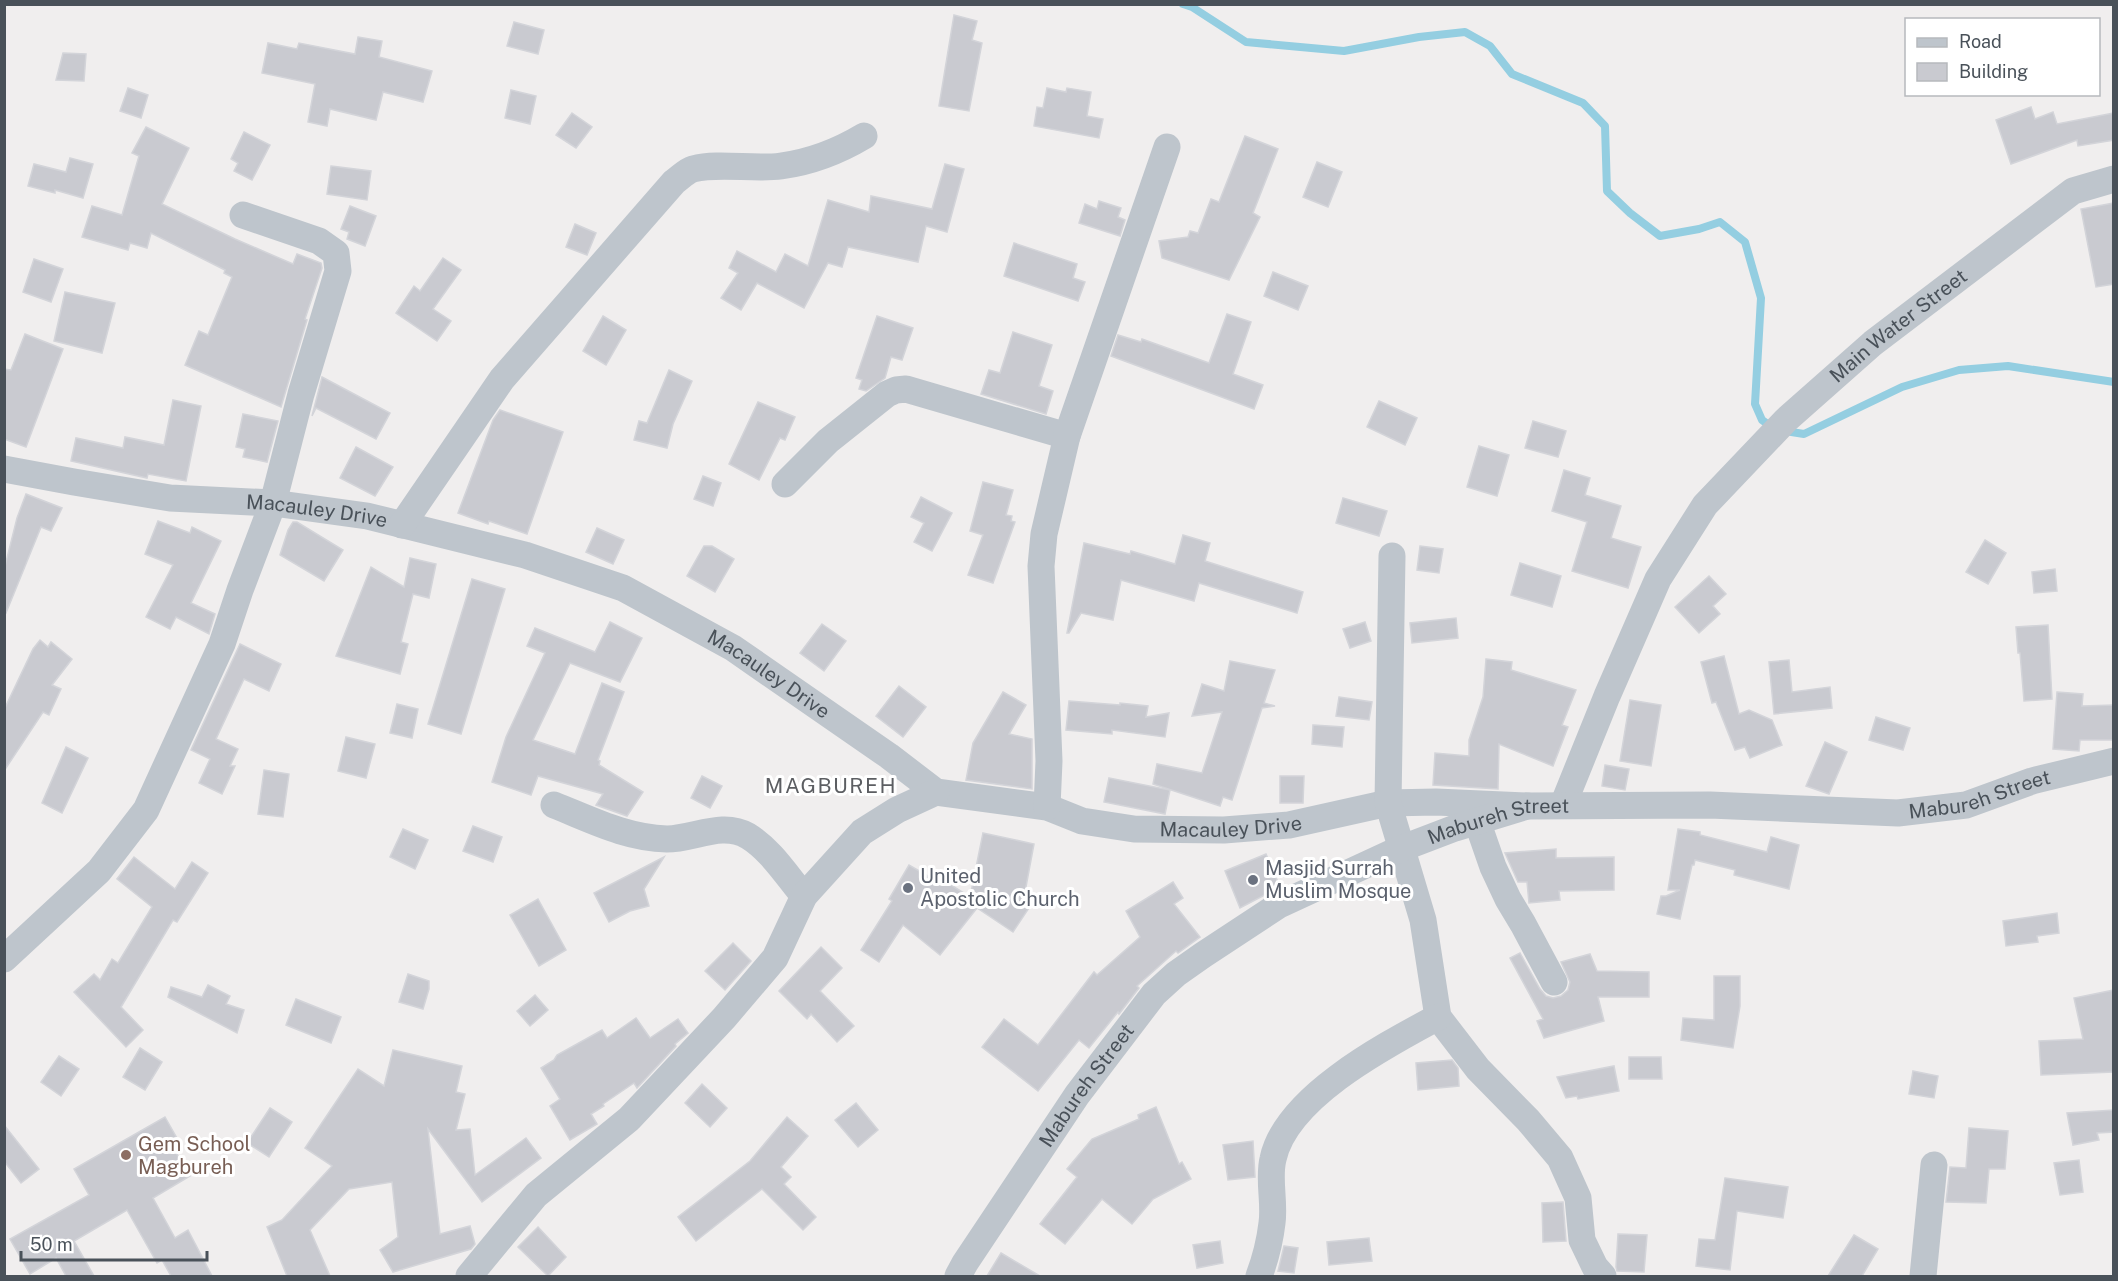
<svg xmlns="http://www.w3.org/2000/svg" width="2118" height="1281" viewBox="0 0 2118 1281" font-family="'Public Sans',sans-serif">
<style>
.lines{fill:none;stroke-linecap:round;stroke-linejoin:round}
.stream{stroke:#94cee1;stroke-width:8}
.building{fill:#c9cad0;stroke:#d3d4d9;stroke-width:1.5}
.minor{stroke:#bec5cc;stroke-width:27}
.worship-dot{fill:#6b7280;stroke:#fff;stroke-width:2}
.education-dot{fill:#8d6e63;stroke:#fff;stroke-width:2}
.labels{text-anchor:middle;stroke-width:6;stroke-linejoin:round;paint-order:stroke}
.street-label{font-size:20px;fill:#495159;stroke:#fff}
.worship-label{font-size:20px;fill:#5b616d;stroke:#fff;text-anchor:start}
.education-label{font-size:20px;fill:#785e54;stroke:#fff;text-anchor:start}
.neighbourhood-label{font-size:21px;letter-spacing:1.5px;fill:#5c5e62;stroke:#fff}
</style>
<rect width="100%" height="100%" fill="#f0eeee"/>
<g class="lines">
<g class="stream">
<path d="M1183,4L1192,7L1246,42L1344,51L1419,37L1465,32L1490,46L1512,74L1583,103L1605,126L1607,191L1630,213L1660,236L1699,229L1720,222L1745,242L1761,298L1755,404L1762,420L1773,428"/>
<path d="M1785,431L1804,434L1902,387L1959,370L2008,366L2114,382"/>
</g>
</g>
<g class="building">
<path d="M954,15L977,21L972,40L982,43L969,111L939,106Z"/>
<path d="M514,22L544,30L538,54L507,46Z"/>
<path d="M358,37L382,41L379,57L432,71L423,102L383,92L376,120L330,109L327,126L308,122L315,84L262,73L268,43L297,49L299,43L355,54Z"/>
<path d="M63,53L86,54L84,81L56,80Z"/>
<path d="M128,88L148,95L141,118L120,111Z"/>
<path d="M1047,88L1066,92L1067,88L1091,92L1087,116L1103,119L1099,138L1034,126L1037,107L1043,108Z"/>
<path d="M511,90L536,96L530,124L505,118Z"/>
<path d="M2031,107L2035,119L2053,112L2057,124L2114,113V140L2078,146L2077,140L2011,164L1996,120Z"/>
<path d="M572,113L592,127L576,148L556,135Z"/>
<path d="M146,127L189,148L162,204L235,239L293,264L297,254L321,263L322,268L305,319L307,320L281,407L185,365L199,331L208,335L232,277L224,273L225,270L151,233L147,248L130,243L128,250L82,237L92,206L122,215L139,156L132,153Z"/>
<path d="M244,132L270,145L252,180L234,171L238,163L231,159Z"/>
<path d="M1245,136L1278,149L1253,213L1260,217L1229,280L1162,258L1159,241L1188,237L1190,231L1198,233L1211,199L1219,202Z"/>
<path d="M70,158L93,164L83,198L55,190V193L28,186L34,164L66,172Z"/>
<path d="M1317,162L1342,172L1328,207L1303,197Z"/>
<path d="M945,164L964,169L947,232L926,226L918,262L848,247L842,267L828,263L804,308L757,283L741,310L721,298L738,273L729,268L737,251L776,272L785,254L808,266L828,200L869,212L871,196L932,209Z"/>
<path d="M331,166L371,171L367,200L327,194Z"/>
<path d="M1099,201L1121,208L1118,217L1125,220L1120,236L1079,223L1085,204L1097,209Z"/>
<path d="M2114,203V284L2096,287L2081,209Z"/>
<path d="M350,206L376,216L365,246L347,239L349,232L341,229Z"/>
<path d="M575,224L596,233L587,255L566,247Z"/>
<path d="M1014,243L1077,264L1073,278L1085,282L1078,301L1004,276Z"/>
<path d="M443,258L461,270L433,309L451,321L437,341L396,313L414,286L420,291Z"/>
<path d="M34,259L63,269L51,302L23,292Z"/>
<path d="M1273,272L1308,286L1298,310L1264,296Z"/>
<path d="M65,292L115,303L102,353L54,341Z"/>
<path d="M1227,314L1251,322L1233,374L1263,385L1254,409L1111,356L1118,335L1141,342L1142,339L1209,363Z"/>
<path d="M603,316L626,330L606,365L583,351Z"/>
<path d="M877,316L913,328L902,360L891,357L885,378L866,391L859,389L862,380L856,378Z"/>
<path d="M1013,332L1052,345L1039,386L1053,391L1046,414L981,394L989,370L1000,373Z"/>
<path d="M25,334L63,349L26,447L4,439V369L11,370Z"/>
<path d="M669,370L692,381L673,424L667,448L634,440L639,421L647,423Z"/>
<path d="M322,377L390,413L376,439L316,408L312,416Z"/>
<path d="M173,400L201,406L186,481L148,474L147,478L71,461L76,438L123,448L125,437L164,445Z"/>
<path d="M1379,401L1417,418L1405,445L1367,427Z"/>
<path d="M758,402L795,417L785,440L780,438L759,480L729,464Z"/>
<path d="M500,410L563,432L527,534L489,521L488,524L458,513L493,420Z"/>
<path d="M243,414L278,421L267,462L243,457L245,449L236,447Z"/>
<path d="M1533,421L1566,431L1558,457L1525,448Z"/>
<path d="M1479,446L1509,455L1497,496L1467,487Z"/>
<path d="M356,447L393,467L375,496L340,478Z"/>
<path d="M1564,470L1590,478L1585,495L1621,506L1611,538L1641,547L1628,588L1572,571L1587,522L1552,511Z"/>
<path d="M703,476L721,483L713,506L694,499Z"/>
<path d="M983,482L1013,490L1006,515L1012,516L1011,521L1015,522L993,583L968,575L983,535L970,531Z"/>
<path d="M26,494L62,508L51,531L41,527L6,613L4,612V570L17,518Z"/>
<path d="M921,497L952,513L932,551L914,542L924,523L911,517Z"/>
<path d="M1343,498L1387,511L1379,536L1336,523Z"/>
<path d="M158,521L190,533L192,527L221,541L191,603L215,614L209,634L176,617L170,629L146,617L173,565L145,554Z"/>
<path d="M293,522H297L343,550L324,581L280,555L288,530Z"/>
<path d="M597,528L624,540L613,564L586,552Z"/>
<path d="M1183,535L1210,543L1205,561L1303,592L1297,613L1199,583L1194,601L1121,580L1113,620L1081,613L1069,633H1067L1084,543L1130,554L1131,551L1175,564Z"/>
<path d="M1985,540L2006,553L1988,584L1966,572Z"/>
<path d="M704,546H712L734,559L715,592L687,576Z"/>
<path d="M1420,546L1443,549L1439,573L1417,570Z"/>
<path d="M410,558L436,564L429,598L413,594L401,642L408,644L400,674L336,656L371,567L404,587Z"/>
<path d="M1520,563L1561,576L1552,607L1511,595Z"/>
<path d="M2055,569L2057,591L2034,593L2032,572Z"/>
<path d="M1709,576L1726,594L1713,606L1720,614L1699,633L1675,607Z"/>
<path d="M472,579L505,589L461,734L428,724Z"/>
<path d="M1456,618L1458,638L1412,643L1410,623Z"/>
<path d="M610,622L642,638L620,682L570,663L533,740L575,754L602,683L624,692L598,760L600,761L599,765L643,792L627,816L596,805L603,794L538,776L531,795L492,782L506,737L545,653L527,646L535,628L595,652Z"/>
<path d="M1365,622L1371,641L1350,648L1343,629Z"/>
<path d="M822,624L846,641L824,671L800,653Z"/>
<path d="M2048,625L2052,699L2024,701L2020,653H2018L2016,627Z"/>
<path d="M40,640L48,647L51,642L72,659L52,685L61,689L49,715L43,712L4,771V710L33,649Z"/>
<path d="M240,644L281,664L269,691L244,679L216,739L238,749L230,766H235L222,794L199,783L210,759L191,750Z"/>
<path d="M1724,656L1739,714L1749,710L1772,720L1782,745L1750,758L1745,747L1735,750L1716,702L1712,703L1701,662Z"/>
<path d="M1486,659L1512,662L1511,670L1576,690L1562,725L1568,727L1553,766L1499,744L1498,789L1433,785L1435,753L1469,756V740L1483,697Z"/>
<path d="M1789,660L1792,692L1830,687L1832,708L1774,714L1769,662Z"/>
<path d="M1230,661L1275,670L1264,703L1275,706L1262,708L1232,800L1223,797L1220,806L1153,784L1157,764L1202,773L1222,712L1192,716L1202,684L1224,691Z"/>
<path d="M899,686L926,707L903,737L876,716Z"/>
<path d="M1003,692L1026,705L1009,734L1032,739V789L966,780L973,743Z"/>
<path d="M2057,692L2083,694L2082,706L2114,705V740H2080L2079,751L2053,749Z"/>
<path d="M1339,697L1372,702L1369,720L1336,716Z"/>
<path d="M1630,700L1661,705L1651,766L1620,761Z"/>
<path d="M1069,701L1120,705V703L1148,706L1146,717L1169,713L1165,737L1112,730V734L1066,730Z"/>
<path d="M397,704L418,709L412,738L390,733Z"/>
<path d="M1876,717L1910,728L1903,750L1869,740Z"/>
<path d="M1313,725L1344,727L1342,747L1312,744Z"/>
<path d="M346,737L375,744L366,778L338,771Z"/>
<path d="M1825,742L1847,752L1829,794L1806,786Z"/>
<path d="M66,747L88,758L62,813L42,803Z"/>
<path d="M1605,765L1629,769L1625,790L1602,786Z"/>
<path d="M264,770L289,774L283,817L258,814Z"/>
<path d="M702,776L722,786L710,808L691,798Z"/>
<path d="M1280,776H1304L1303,803H1280Z"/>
<path d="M1109,778L1170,790L1165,814L1104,802Z"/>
<path d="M473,826L502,837L493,862L463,851Z"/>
<path d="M403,829L428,840L415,869L390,857Z"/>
<path d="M1678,829L1700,832V835L1767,852L1771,837L1799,845L1789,889L1734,875L1735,870L1695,860L1694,865H1692L1680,919L1657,914L1661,896H1666L1680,890H1668Z"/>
<path d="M983,833L1034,844L1025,892L1037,896L1013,932L977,908L940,955L903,925L879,962L861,950L892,901L889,899L909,865L935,880L937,876L970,897Z"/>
<path d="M1556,849V858L1614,857V890L1559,891L1560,900L1529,903L1527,882H1518L1505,853Z"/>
<path d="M1266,854L1280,887L1240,908L1225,871Z"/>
<path d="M134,857L175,889L192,862L208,873L177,922L173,920L121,1007L143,1030L126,1047L74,992L94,974L100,980L112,959L118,963L152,907L117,879Z"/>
<path d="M664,857L644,889L649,906L630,911L609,922L594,893Z"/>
<path d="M1173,882L1183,898L1174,904L1200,937L1178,953L1176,951L1137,986L1139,988L1119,1014L1118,1012L1089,1048L1079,1040L1038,1091L982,1047L1004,1019L1038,1045L1094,972L1097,975L1140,937L1126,911Z"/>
<path d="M538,899L566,950L539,966L510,915Z"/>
<path d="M2057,913L2059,933L2037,936L2038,942L2006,946L2003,921Z"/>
<path d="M733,943L751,961L725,990L705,971Z"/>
<path d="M821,947L842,968L820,991L854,1026L837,1042L811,1014L807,1019L779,991Z"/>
<path d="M1520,953L1540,989L1546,996L1553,998L1561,996L1568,990L1570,982L1561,962L1590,954L1597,971L1649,972V997H1598L1604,1021L1544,1038L1537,1021L1543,1019L1510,958Z"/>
<path d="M408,974L429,981V989L423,1009L399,1002Z"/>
<path d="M1714,976H1740V1006L1733,1048L1681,1040L1683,1018L1714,1020Z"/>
<path d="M208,985L230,996L226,1004L244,1010L237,1033L168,997L171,987L202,997Z"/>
<path d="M2114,990V1072L2041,1075L2039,1041L2083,1039L2074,998Z"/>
<path d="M535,995L548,1010L530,1026L517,1011Z"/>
<path d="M296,999L341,1017L331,1043L286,1025Z"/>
<path d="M636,1018L650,1038L678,1019L688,1033L675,1044L676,1046L637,1088L634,1083L603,1104L604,1106L591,1114L597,1124L570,1140L550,1106L560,1099L541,1068L554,1060L557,1055L602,1030L607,1038Z"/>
<path d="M140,1048L162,1062L145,1090L123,1077Z"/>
<path d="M393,1050L462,1066L456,1092L465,1094L456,1130L470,1129L475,1175L526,1138L541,1158L482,1202L428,1129L440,1234L470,1226L475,1244L471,1249L393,1272L380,1250L398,1237L392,1182L349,1189L310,1230L330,1276H287L267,1227L282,1220L332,1166L305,1148L358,1069L384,1086Z"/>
<path d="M59,1056L79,1069L61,1096L41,1082Z"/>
<path d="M1629,1057H1661L1662,1079H1629Z"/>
<path d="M1452,1060L1458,1068L1459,1086L1418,1090L1416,1063Z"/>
<path d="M1614,1066L1619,1091L1578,1099L1577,1096L1566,1098L1557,1077Z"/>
<path d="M1913,1071L1938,1076L1934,1098L1909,1094Z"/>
<path d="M702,1084L727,1108L710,1127L685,1103Z"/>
<path d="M856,1103L878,1130L858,1147L835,1120Z"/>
<path d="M1156,1107L1179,1164L1182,1162L1191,1179L1153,1199L1132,1224L1102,1199L1065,1244L1040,1224L1077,1177L1067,1169L1092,1139L1139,1119L1138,1115Z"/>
<path d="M270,1108L292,1122L269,1157L247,1143Z"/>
<path d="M2114,1110V1132L2097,1133L2099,1140L2073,1145L2067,1113Z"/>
<path d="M165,1117L178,1140L171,1144L190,1176L153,1198L175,1238L188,1230L212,1276H171L162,1260L157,1263L127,1210L74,1241L94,1276H66L56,1258L30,1274L10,1239L89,1195L74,1169Z"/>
<path d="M787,1117L808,1136L781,1167L791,1177L784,1184L816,1217L803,1230L762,1189L696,1241L678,1217L750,1161Z"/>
<path d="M4,1125L39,1169L21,1183L4,1161Z"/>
<path d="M1969,1128L2008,1131L2005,1169H1989L1986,1203L1946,1202L1950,1167L1966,1168Z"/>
<path d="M1253,1141L1255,1177L1228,1180L1223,1145Z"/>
<path d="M2079,1160L2083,1192L2060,1195L2054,1163Z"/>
<path d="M1725,1178L1788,1187L1783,1218L1737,1211L1730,1270L1696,1266L1699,1239L1715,1240Z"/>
<path d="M1563,1202L1566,1241L1543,1242L1542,1203Z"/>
<path d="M538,1227L566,1257L548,1276L518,1247Z"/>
<path d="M1618,1234L1647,1235L1644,1272L1617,1271L1616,1267Z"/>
<path d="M1854,1235L1878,1249L1862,1276H1828Z"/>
<path d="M1369,1238L1372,1261L1329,1265L1327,1242Z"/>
<path d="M1220,1241L1223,1263L1197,1268L1193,1245Z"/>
<path d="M1284,1246L1298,1248L1294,1273L1278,1271Z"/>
<path d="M1001,1253L1040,1276H987Z"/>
</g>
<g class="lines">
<g class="minor">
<path id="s1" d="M4,469L74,482L170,498L273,503L367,516L525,555L623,588L733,648L889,756L936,792L1047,807L1082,821L1134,829L1224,830L1289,825L1388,803L1436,802L1527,806"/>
<path d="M785,484L828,441L887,394L896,390L906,389L1067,436"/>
<path d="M402,525L502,379L674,182C680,178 686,171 693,169C720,162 753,170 781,166C811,162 839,151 864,136"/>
<path d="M1392,556L1388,803L1423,920L1438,1017L1478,1069L1528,1120L1560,1158L1578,1198L1582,1240L1595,1267L1603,1276"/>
<path d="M554,805C592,820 626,838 667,839C694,839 722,821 748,836C771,850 787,876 804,896"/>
<path id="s2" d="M1563,805L1607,696L1658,579L1705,505L1786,420L1873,343L2073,191L2114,179"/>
<path d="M1047,807L1049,761L1041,566L1044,534L1067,436L1167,147"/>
<path d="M1477,821L1493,867L1508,899L1523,924L1554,982"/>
<path d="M4,959L99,871L146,810L222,644L240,590L273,503L301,394L338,271L336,253L319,241L243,215"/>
<path d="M469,1276L536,1195L629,1119L724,1018L775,958L804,896L862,832L897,810L936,792"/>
<path id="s3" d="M958,1276L965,1263L1077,1095L1154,994L1176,974L1203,955L1279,905L1400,849L1455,828L1527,806L1710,805L1898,813L1966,805L2032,781L2114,761"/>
<path d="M1259,1276C1265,1260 1270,1240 1272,1223C1275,1202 1268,1179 1273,1159C1286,1097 1386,1045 1438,1017"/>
<path d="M1923,1276L1934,1165"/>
</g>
</g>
<g class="worship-dot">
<circle cx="1253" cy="880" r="6"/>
<circle cx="908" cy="888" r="6"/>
</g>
<circle class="education-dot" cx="126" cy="1155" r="6"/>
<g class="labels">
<g class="street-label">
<text dy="7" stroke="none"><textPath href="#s2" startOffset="597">Main Water Street</textPath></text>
<text dy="7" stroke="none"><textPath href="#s1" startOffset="316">Macauley Drive</textPath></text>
<text dy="7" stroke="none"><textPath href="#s1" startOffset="802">Macauley Drive</textPath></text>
<text dy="7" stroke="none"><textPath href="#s3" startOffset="1220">Mabureh Street</textPath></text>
<text dy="7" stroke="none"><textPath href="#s3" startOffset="734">Mabureh Street</textPath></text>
<text dy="7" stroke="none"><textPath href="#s1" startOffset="1306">Macauley Drive</textPath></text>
<text dy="7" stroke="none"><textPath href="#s3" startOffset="230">Mabureh Street</textPath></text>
</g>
<g class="worship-label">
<text x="1265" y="875">Masjid Surrah<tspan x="1265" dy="23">Muslim Mosque</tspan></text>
<text x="920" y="883">United<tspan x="920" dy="23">Apostolic Church</tspan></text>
</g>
<g class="education-label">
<text x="138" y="1151">Gem School<tspan x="138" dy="23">Magbureh</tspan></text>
</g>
<g class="neighbourhood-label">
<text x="831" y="793">MAGBUREH</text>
</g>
</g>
<rect width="2118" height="1281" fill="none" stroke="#495159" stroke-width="12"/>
<rect x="1905" y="18" width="195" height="78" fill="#ffffff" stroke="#b6b9bd" stroke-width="1.5"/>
<rect x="1917" y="38" width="30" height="9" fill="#bec5cc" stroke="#b6b9bd" stroke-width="1.5"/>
<text x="1959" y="48" font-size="18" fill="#495159">Road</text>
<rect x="1917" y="63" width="30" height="18" fill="#c9cad0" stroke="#b6b9bd" stroke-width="1.5"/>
<text x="1959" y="78" font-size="18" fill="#495159">Building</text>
<path d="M21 1251v9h186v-9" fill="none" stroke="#495159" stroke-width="3"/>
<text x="30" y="1251" font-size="18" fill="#495159" stroke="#ffffff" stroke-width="4.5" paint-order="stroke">50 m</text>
</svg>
